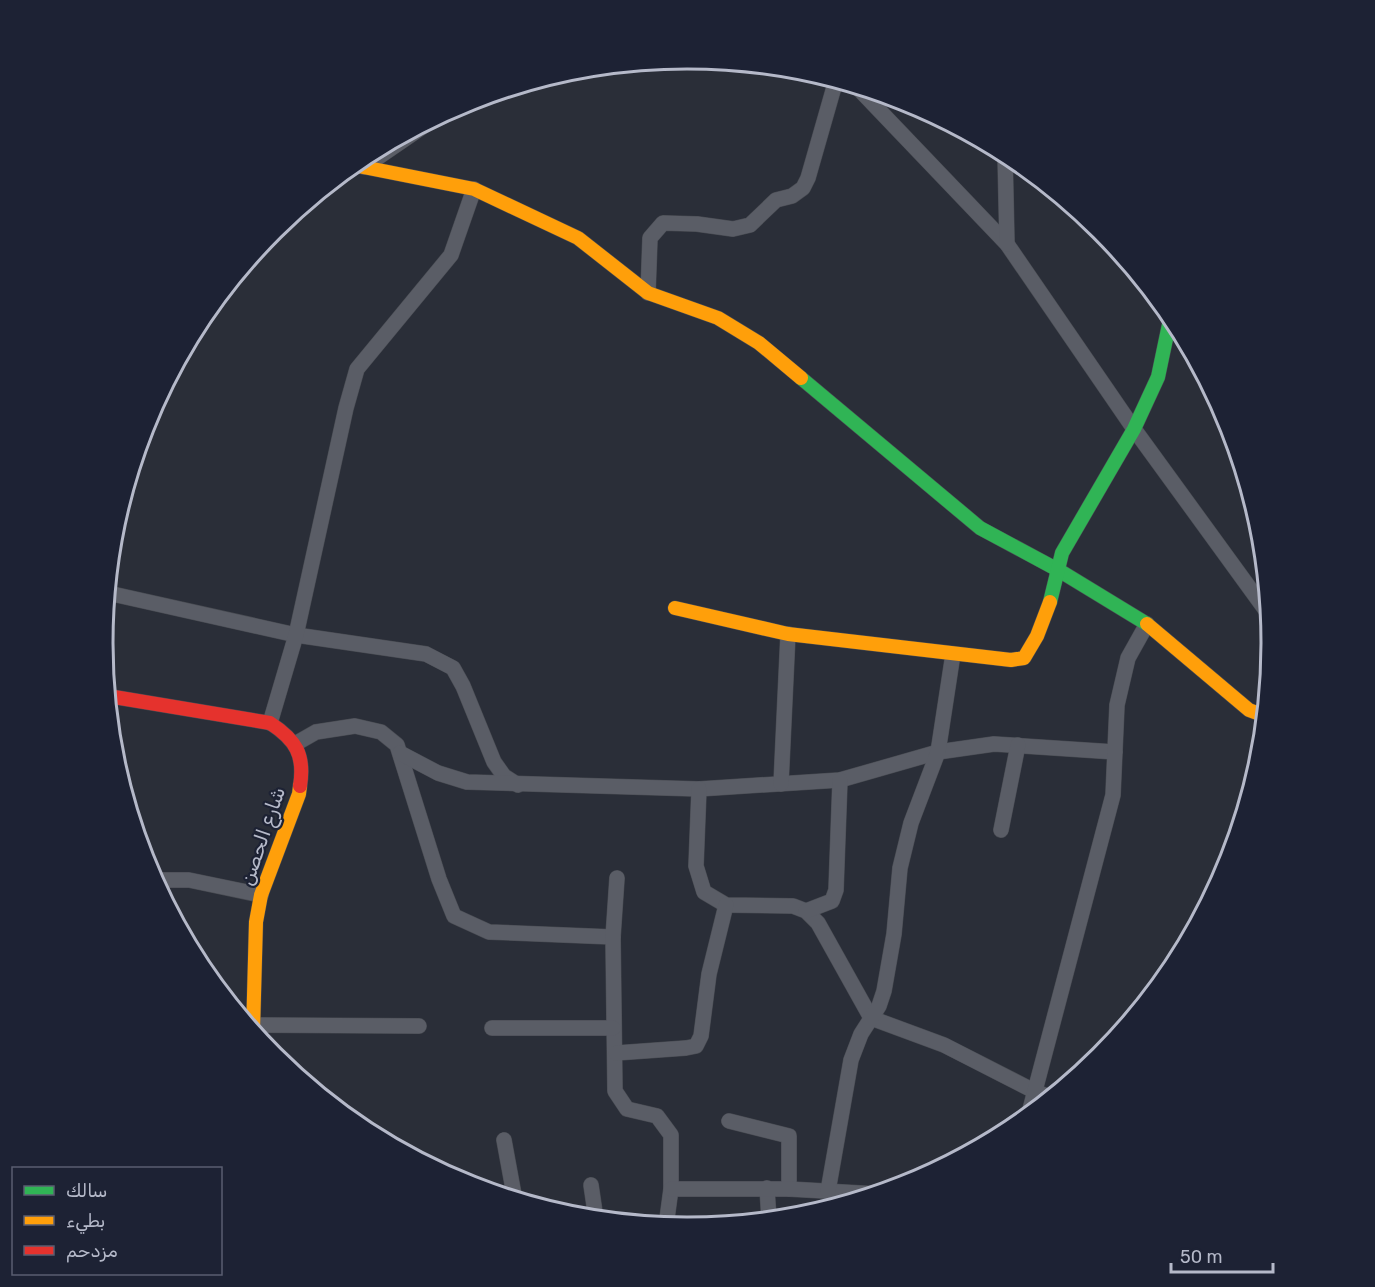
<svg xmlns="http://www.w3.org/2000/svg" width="1375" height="1287" viewBox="0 0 1375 1287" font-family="Rubik,'Noto Sans Arabic',sans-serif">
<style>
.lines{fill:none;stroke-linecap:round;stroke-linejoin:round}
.street-casing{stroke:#484b52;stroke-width:16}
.fast-casing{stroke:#484b52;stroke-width:15}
.slow-casing{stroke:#484b52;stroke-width:15}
.jam-casing{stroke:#484b52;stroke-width:15}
.street{stroke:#5a5d66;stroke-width:15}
.fast{stroke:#30b455;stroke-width:14}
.slow{stroke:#ff9f0a;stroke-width:14}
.jam{stroke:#e5322d;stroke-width:14}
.labels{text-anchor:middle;stroke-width:4.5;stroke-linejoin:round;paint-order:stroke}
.street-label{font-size:20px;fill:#b5b9c9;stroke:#1d2234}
.rim{fill:none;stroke:#b5b9c9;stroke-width:3}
</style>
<rect width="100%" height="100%" fill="#2a2e38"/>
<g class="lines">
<g class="street-casing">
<g id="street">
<path d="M857,87L1007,244L1134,429L1270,616"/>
<path d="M438,117L488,96"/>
<path d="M1005,153L1007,244"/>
<path d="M364,167L437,117"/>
<path d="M648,293L650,238L663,223L697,224L733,229L750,225L776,200L792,196L803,188L808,178L836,80"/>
<path d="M108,593L296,635L426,654L453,668L463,686L494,762L504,776L518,785"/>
<path d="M270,723L296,635L346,408L357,369L451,255L474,189"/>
<path d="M295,744L316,732L355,726L381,732L397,745L439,879L454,916L489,932L613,937"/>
<path d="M400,753L438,773L467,782L699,789L840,780L938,752L994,744L1115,752"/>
<path d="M781,784L788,634"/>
<path d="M699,789L696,866L704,892L726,905L793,906L806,911L818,923L871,1018L944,1045L1034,1091L1052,1098"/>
<path d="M1001,830L1018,745"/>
<path d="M617,878L613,937L615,1091L627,1109L657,1116L671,1135V1189L666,1226"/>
<path d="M154,880H189L261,895"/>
<path d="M806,911L832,901L836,890L840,780"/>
<path d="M253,1025L419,1026"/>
<path d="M492,1028H613"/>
<path d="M616,1053L686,1048L696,1046L701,1036L709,974L726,905"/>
<path d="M1028,1117L1113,795L1117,705L1128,658L1147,624"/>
<path d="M729,1121L789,1136V1189"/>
<path d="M504,1140L515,1200"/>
<path d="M591,1185L596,1219"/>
<path d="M767,1188L769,1220"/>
<path d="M671,1189H789L878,1194"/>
<path d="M828,1191L851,1060L861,1034L879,1006L884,991L894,934L900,868L911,823L938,752L953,654"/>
</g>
</g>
<g class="fast-casing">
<g id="fast">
<path d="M801,378L980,528L1060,571L1147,624"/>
<path d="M1050,602L1062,553L1134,429L1158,377L1171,315"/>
</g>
</g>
<g class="slow-casing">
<g id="slow">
<path d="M353,165L474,189L578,238L648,293L718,318L759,343L801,378"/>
<path d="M675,608L788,634L1011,660L1024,658L1037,636L1050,602"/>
<path d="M1147,624L1249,710L1265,716"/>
<path d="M253,1032L256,922L261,895L299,794L300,786"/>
</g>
</g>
<g class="jam-casing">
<path id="jam" d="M108,696L270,723C296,740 305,755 300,786"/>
</g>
<use href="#street" class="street"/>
<use href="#fast" class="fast"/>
<use href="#slow" class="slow"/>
<use href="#jam" class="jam"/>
</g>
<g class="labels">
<g class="street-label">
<text transform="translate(262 836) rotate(-71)" y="7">شارع الحصن</text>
</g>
</g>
<path d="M0 0H1375V1287H0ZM113 643a574 574 0 1 1 1148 0a574 574 0 1 1-1148 0Z" fill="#1d2234" fill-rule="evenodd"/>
<path class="rim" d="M113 643a574 574 0 1 1 1148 0a574 574 0 1 1-1148 0Z"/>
<rect x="12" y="1167" width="210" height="108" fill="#1d2234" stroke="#5a5e70" stroke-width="1.5"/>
<rect x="24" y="1186" width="30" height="9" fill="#30b455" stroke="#5a5e70" stroke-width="1.5"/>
<text x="66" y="1197" font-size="18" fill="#b5b9c9">سالك</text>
<rect x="24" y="1216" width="30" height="9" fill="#ff9f0a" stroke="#5a5e70" stroke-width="1.5"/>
<text x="66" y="1227" font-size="18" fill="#b5b9c9">بطيء</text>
<rect x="24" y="1246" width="30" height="9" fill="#e5322d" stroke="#5a5e70" stroke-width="1.5"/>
<text x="66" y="1257" font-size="18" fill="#b5b9c9">مزدحم</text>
<path d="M1171 1263v9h102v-9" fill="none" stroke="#b5b9c9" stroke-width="3"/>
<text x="1180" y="1263" font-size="18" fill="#b5b9c9" stroke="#1d2234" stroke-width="4.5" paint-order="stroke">50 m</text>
</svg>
